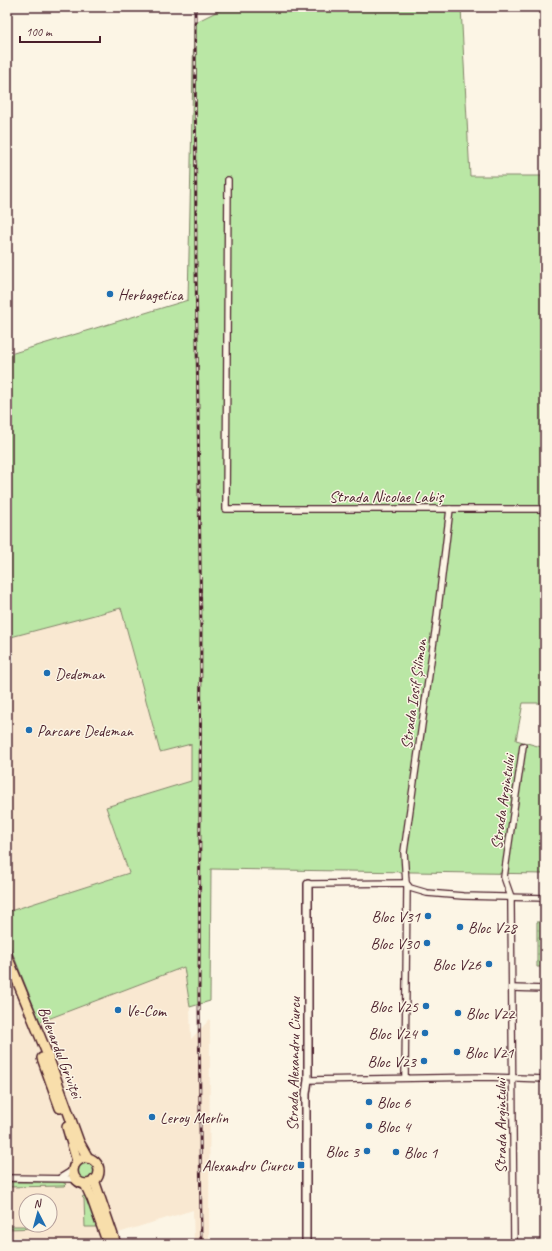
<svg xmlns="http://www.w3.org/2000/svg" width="552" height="1251" viewBox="0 0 552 1251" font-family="Caveat,sans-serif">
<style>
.built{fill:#f9e8d1;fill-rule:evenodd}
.grass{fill:#bae7a5;stroke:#828368}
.park{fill:url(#park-dots);stroke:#828368}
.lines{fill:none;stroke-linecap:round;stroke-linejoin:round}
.minor-casing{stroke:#4a1f2b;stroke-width:8}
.tertiary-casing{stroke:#4a1f2b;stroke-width:10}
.primary-casing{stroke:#4a1f2b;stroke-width:12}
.minor{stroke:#fcf5e5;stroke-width:5.5}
.tertiary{stroke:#fcf5e5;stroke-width:7}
.primary{stroke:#f8deab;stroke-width:9}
.rail-casing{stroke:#4a1f2b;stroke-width:3}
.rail{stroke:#fcf5e5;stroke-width:1.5;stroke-dasharray:4.5;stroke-linecap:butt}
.poi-dot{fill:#1f6fb2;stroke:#fcf5e5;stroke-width:1.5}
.labels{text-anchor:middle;stroke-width:3;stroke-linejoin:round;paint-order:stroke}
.poi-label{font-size:16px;fill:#4a1f2b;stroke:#fcf5e5;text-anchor:start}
.street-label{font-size:16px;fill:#4a1f2b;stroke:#fcf5e5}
</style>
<defs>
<pattern id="park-dots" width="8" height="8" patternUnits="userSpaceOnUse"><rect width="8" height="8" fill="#bae7a5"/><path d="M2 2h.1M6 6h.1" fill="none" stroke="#a1c68e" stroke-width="1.8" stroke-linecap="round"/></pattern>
</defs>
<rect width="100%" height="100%" fill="#fcf5e5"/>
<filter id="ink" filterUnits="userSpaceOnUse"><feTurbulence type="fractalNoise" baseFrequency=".025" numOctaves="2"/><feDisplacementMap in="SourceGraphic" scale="8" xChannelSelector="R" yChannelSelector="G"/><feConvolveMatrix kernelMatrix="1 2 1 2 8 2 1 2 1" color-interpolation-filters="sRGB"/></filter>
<g filter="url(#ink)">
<g class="built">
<path d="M121,608L160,752L191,743V781L106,807L129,873L7,912V638Z"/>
<path d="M7,939L40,1022L184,967L190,1007L191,1039L210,1019L209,1244H194L193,1210L115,1234L119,1244H7ZM26,1201H50V1225H26Z"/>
</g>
<g class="grass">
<path d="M226,7H461L470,176H545V703H523L516,740L545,748V874L211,869L210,1001L190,1007L184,967L40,1022L7,939V912L129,873L106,807L191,781V744L160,752L121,608L7,638V355L188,300L194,23Z"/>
<circle cx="86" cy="1171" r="8"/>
<path d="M7,1182H62L66,1184L64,1186L7,1187Z"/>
<path d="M86,1195L87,1198L99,1227H85L84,1199L82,1197Z"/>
<path d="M7,1226H43V1228L7,1229Z"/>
</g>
<path class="park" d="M545,921V967H537V922Z"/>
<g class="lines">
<g class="minor-casing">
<g id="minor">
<path d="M228,180L226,509H545"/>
<path d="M406,883L404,852L436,625L450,509"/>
<path d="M308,884L406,883L410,888L427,893L463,896L545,898"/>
<path d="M7,974H8"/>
<path d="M512,988L545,989"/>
<path d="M544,989L545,1025"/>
<path d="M405,1078L407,886"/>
<path d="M308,1080L486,1077L545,1079"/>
<path d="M7,1178L76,1179"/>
<path d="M60,1178L73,1170"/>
<path d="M514,1244L511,906V897L504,877L523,746"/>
</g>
</g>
<g class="tertiary-casing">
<path id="tertiary" d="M306,1244V1094L308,1080V884"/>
</g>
<g class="primary-casing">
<g id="primary">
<path d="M7,956L46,1051L79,1142L88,1158"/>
<path d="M42,1058L60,1108"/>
<path d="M67,1127L77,1161"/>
<circle cx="86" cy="1171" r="13"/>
<path d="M94,1180L116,1244"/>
<path d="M85,1184L92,1199L108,1244"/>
</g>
</g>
<use href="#minor" class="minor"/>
<use href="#tertiary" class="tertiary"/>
<use href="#primary" class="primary"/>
<g class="rail-casing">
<path id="rail" d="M195,7L196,266L201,630L199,992L201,1244"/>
</g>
<use href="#rail" class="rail"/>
</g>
</g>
<g class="poi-dot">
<circle cx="110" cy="294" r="4"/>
<circle cx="47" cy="673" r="4"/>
<circle cx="29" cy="730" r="4"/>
<circle cx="428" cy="916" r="4"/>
<circle cx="460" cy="927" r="4"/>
<circle cx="427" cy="943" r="4"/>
<circle cx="489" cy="964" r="4"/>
<circle cx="426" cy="1006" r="4"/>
<circle cx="118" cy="1010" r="4"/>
<circle cx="458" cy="1013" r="4"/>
<circle cx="425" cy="1033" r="4"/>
<circle cx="457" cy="1052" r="4"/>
<circle cx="424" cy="1061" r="4"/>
<circle cx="369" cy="1102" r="4"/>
<circle cx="152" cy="1117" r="4"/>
<circle cx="369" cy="1126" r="4"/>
<circle cx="367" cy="1151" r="4"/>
<circle cx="396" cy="1152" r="4"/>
<rect x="297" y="1161" width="8" height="8" rx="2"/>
</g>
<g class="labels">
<g class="poi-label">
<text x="118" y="300">Herbagetica</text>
<text x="55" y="679">Dedeman</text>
<text x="37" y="736">Parcare Dedeman</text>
<text x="420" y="922" text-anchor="end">Bloc V31</text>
<text x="468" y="933">Bloc V28</text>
<text x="419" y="949" text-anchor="end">Bloc V30</text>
<text x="481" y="970" text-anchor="end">Bloc V26</text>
<text x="418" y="1012" text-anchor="end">Bloc V25</text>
<text x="126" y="1016">Ve-Com</text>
<text x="466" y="1019">Bloc V22</text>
<text x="417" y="1039" text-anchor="end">Bloc V24</text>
<text x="465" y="1058">Bloc V21</text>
<text x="416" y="1067" text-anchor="end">Bloc V23</text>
<text x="377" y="1108">Bloc 6</text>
<text x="160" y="1123">Leroy Merlin</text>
<text x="377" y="1132">Bloc 4</text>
<text x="359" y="1157" text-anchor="end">Bloc 3</text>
<text x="404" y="1158">Bloc 1</text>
<text x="293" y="1171" text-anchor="end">Alexandru Ciurcu</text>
</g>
<g class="street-label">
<text x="386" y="502">Strada Nicolae Labiș</text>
<text transform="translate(413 694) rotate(-82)" y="6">Strada Iosif Șilimon</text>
<text transform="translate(502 802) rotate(-82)" y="6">Strada Argintului</text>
<text transform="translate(61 1052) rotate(69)" y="6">Bulevardul Griviței</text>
<text transform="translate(293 1064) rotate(-89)" y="6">Strada Alexandru Ciurcu</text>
<text transform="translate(500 1126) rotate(-90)" y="6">Strada Argintului</text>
</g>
</g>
<rect width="552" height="1251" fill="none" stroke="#fcf5e5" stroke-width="24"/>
<rect x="12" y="12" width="528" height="1227" fill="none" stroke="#4a1f2b" stroke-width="1.5" filter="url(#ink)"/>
<g transform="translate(38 1213) rotate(354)"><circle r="19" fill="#fcf5e5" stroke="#b59f9b"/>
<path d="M0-3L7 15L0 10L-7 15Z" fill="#1f6fb2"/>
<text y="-6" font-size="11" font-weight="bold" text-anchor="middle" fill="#4a1f2b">N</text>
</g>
<path d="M20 36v6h80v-6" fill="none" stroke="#4a1f2b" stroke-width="2"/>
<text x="26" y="36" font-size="12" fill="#4a1f2b" stroke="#fcf5e5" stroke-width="3" paint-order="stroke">100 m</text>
</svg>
